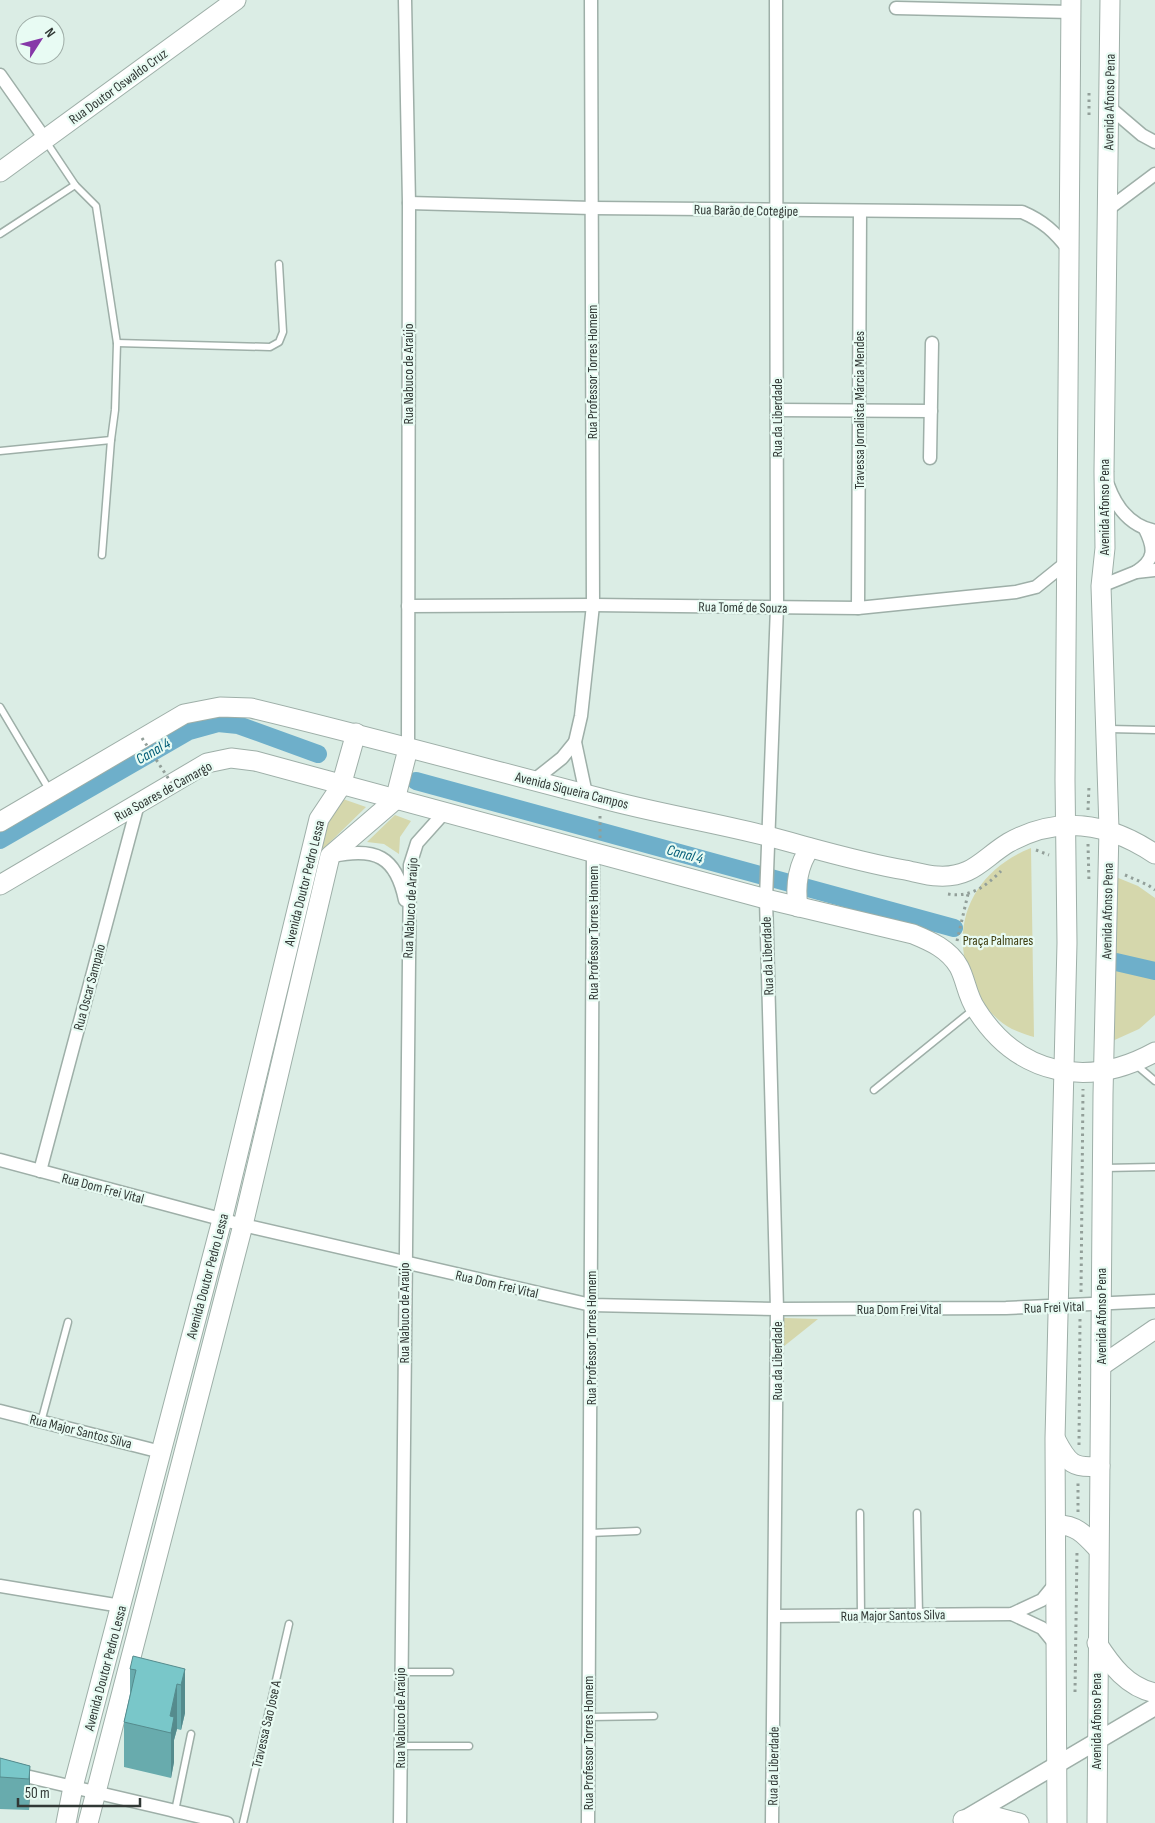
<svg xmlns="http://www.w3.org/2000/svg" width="1155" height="1823" viewBox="0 0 1155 1823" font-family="'Sofia Sans Condensed',sans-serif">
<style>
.green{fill:#d5d7ac}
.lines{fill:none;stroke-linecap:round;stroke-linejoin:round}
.canal{stroke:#6eafca;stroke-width:18}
.service-casing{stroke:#9eafa8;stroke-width:9}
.minor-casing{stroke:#9eafa8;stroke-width:15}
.tertiary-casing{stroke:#9eafa8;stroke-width:19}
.secondary-casing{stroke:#9eafa8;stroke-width:21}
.path{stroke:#929f99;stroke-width:3;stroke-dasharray:2.5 4;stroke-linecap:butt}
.service{stroke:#fff;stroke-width:6}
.minor{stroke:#fff;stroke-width:12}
.tertiary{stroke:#fff;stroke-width:16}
.secondary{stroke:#fff;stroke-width:19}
.path-bridge{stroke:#929f99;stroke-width:3;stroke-dasharray:2.5 4;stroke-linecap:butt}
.wall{fill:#68abad}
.shaded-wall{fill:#558b8d}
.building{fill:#79c7c9;stroke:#558b8d}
.labels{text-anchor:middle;stroke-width:4.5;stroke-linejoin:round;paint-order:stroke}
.street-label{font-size:14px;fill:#313835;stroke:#e8fbf3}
.park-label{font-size:14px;fill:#3d3d10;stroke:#e8fbf3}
.water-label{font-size:15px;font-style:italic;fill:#005c77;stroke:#e8fbf3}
</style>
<rect width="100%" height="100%" fill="#dbede5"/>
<g class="green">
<path d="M343,799L366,807L322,850L327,819Z"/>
<path d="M395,815L411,821L400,837L399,854L384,844L367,842Z"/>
<path d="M1031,848L1034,1037C1027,1035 1019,1032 1012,1029C993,1019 979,1000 971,980C948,923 975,870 1031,848Z"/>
<path d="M1111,875L1138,886L1155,898V964L1111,954Z"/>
<path d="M1110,964L1155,974V1015L1139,1029L1108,1043Z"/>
<path d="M784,1318L818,1319L783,1347Z"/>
</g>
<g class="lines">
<g class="canal">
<path d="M416,781L954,928"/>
<path d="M0,840L189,731L218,723L238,725L318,754"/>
<path d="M1116,962L1155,971"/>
</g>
<g class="service-casing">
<g id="service">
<path d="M0,234L75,185"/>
<path d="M117,343L270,347L279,342L283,332L279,264"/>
<path d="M0,451L111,440L115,410L117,343L96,206L75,185L45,140"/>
<path d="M102,555L111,440"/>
<path d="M0,707L50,791"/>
<path d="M1109,729L1155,730"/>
<path d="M1135,1064L1155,1081"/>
<path d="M874,1090L974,1009"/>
<path d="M1104,1168L1155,1167"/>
<path d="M41,1422L68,1322"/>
<path d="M860,1513L861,1615"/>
<path d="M917,1513L919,1615"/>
<path d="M590,1533L637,1531"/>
<path d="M401,1672H450"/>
<path d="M589,1717L654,1716"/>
<path d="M400,1746H469"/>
<path d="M175,1811L191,1734"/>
<path d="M243,1823L289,1624"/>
</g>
</g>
<g class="minor-casing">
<g id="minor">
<path d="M405,0L409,203L408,749"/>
<path d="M896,8L1071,12"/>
<path d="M0,75L45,139"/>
<path d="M1108,106L1142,135L1155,142"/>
<path d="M409,203L592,208L1022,212C1043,221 1055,232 1068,249"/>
<path d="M1107,210L1155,174"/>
<path d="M777,410L931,411"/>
<path d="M930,458L932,343"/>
<path d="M1108,485C1116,507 1130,526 1155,531"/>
<path d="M1136,572C1155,560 1155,549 1145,529"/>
<path d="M1101,586L1136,572L1155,570"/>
<path d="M408,606L593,605L858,608L1016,592L1036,587L1067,562"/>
<path d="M858,608L860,212"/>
<path d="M533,781L562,758L575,742"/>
<path d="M586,794L575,742L581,716L593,605L591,0"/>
<path d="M333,856C375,847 396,856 405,900"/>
<path d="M0,1160L243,1225L591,1305L777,1309L1006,1308L1155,1301"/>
<path d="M40,1171L138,804"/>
<path d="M0,1411L161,1452"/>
<path d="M0,1586L121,1606"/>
<path d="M1012,1614L1042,1628L1055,1644"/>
<path d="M775,1616L1012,1614L1042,1600L1055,1584"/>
<path d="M0,1770L227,1823"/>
<path d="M400,1823L410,865L417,843L443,814"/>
<path d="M588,1823L593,852"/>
<path d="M772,1823L777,1309L766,899L777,607L776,0"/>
</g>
</g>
<g class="tertiary-casing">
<path id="tertiary" d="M963,1820L1155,1707"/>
</g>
<g class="secondary-casing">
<g id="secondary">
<path d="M0,172L236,0"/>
<path d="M0,822L184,714L220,707L251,708C368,736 484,768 600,798C655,813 712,822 767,836C813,848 858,862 905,870C915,872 927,876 938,876C972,878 982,859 1008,843C1059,814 1109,823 1155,854"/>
<path d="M0,885L207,763L231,758L255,761L766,899L913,934C930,941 949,949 959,967C966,980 967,996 976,1009C1018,1076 1088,1089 1155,1052"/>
<path d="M798,907C795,886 798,865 810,848"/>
<path d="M1101,1366L1155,1329"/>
<path d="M1056,1440C1068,1463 1073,1469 1100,1466"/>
<path d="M1056,1525C1076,1524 1085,1535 1098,1549"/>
<path d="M1097,1643C1111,1665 1127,1687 1155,1693"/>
<path d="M963,1820L996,1817L1019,1823"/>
<path d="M66,1823L73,1787L222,1220L319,819L341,786L356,733"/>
<path d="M88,1823L243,1225L330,856L395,800L408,749"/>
<path d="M1057,1823L1055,1439L1067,943L1065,780L1071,0"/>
<path d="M1097,1823L1103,1095L1109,829L1101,586L1105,548L1104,472L1110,0"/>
</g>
</g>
<g class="path">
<path d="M1089,115V91"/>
<path d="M1088,810L1089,786"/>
<path d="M600,838V814"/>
<path d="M1088,844L1089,883"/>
<path d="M1036,850L1049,855"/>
<path d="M1125,875L1148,885L1155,890"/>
<path d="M948,894C971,898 986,886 1001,871"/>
<path d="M957,941L968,894"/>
<path d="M1081,1292L1083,1089"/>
<path d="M1079,1445L1080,1319"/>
<path d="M1078,1512V1481"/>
<path d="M1075,1692L1077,1551"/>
</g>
<use href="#service" class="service"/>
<use href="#minor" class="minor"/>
<use href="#tertiary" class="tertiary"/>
<use href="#secondary" class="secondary"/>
<path class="path-bridge" d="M142,738L172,784"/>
</g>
<g class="wall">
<path d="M130,1669H185V1713L181,1730L177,1729L174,1740V1762L171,1778L124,1767V1722L130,1694Z"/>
<path d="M0,1758L30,1766L29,1810L0,1809Z"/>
</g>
<g class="shaded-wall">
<path d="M185,1669V1713L181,1730V1685Z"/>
<path d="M177,1684V1729L174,1740V1762L171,1778V1733L170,1716Z"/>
<path d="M30,1766V1797L29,1810V1779Z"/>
</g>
<g class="building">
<path d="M133,1656L185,1669L181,1685L177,1684L170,1716L174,1717L171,1733L124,1722L136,1670L130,1669Z"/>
<path d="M0,1758L30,1766L29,1779L0,1777Z"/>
</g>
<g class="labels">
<g class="street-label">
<text transform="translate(118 86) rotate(-36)" y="5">Rua Doutor Oswaldo Cruz</text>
<text transform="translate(1109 102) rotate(-89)" y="5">Avenida Afonso Pena</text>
<text transform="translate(746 210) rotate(1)" y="5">Rua Barão de Cotegipe</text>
<text transform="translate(592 372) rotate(-90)" y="5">Rua Professor Torres Homem</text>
<text transform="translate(408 374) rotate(-90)" y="5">Rua Nabuco de Araújo</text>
<text transform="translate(859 410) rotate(-90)" y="5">Travessa Jornalista Márcia Mendes</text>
<text transform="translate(777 418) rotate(-90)" y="5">Rua da Liberdade</text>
<text transform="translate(1104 507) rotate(-90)" y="5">Avenida Afonso Pena</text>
<text transform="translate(743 607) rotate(1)" y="5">Rua Tomé de Souza</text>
<text transform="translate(572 790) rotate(14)" y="5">Avenida Siqueira Campos</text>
<text transform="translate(163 791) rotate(-29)" y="5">Rua Soares de Camargo</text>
<text transform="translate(304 883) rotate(-76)" y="5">Avenida Doutor Pedro Lessa</text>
<text transform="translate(410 908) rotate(-87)" y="5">Rua Nabuco de Araújo</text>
<text transform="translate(1107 911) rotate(-89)" y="5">Avenida Afonso Pena</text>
<text transform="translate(593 933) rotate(-90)" y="5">Rua Professor Torres Homem</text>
<text transform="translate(767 956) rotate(-92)" y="5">Rua da Liberdade</text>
<text transform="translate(89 987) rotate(-75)" y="5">Rua Oscar Sampaio</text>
<text transform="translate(103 1188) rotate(15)" y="5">Rua Dom Frei Vital</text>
<text transform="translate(207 1276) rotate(-75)" y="5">Avenida Doutor Pedro Lessa</text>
<text transform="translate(497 1284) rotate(13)" y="5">Rua Dom Frei Vital</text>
<text transform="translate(1054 1307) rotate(-2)" y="5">Rua Frei Vital</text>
<text x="899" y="1314">Rua Dom Frei Vital</text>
<text transform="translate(404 1313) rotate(-90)" y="5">Rua Nabuco de Araújo</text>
<text transform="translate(1101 1316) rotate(-90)" y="5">Avenida Afonso Pena</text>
<text transform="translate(591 1338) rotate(-90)" y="5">Rua Professor Torres Homem</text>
<text transform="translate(777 1361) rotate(-90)" y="5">Rua da Liberdade</text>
<text transform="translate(81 1431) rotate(14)" y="5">Rua Major Santos Silva</text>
<text transform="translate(893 1615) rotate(-1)" y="5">Rua Major Santos Silva</text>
<text transform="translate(105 1668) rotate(-75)" y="5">Avenida Doutor Pedro Lessa</text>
<text transform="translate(400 1718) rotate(-90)" y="5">Rua Nabuco de Araújo</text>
<text transform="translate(1096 1721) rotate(-90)" y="5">Avenida Afonso Pena</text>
<text transform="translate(266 1724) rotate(-77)" y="5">Travessa Sao Jose A</text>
<text transform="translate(588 1743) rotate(-90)" y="5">Rua Professor Torres Homem</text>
<text transform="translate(773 1766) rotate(-89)" y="5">Rua da Liberdade</text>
</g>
<g class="park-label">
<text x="998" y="945">Praça Palmares</text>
</g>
<g class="water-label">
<text transform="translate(153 751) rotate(-30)" y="5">Canal 4</text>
<text transform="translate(685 854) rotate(15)" y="5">Canal 4</text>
</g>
</g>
<g transform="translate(40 40) rotate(54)"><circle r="24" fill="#e8fbf3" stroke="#9fada7"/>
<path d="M0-4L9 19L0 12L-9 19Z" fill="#8637a8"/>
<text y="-8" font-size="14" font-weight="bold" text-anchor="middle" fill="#313835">N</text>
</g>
<path d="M18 1798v8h122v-8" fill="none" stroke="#313835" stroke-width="2.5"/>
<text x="25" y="1798" font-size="15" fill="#313835" stroke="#e8fbf3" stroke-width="4" paint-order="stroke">50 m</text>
</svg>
